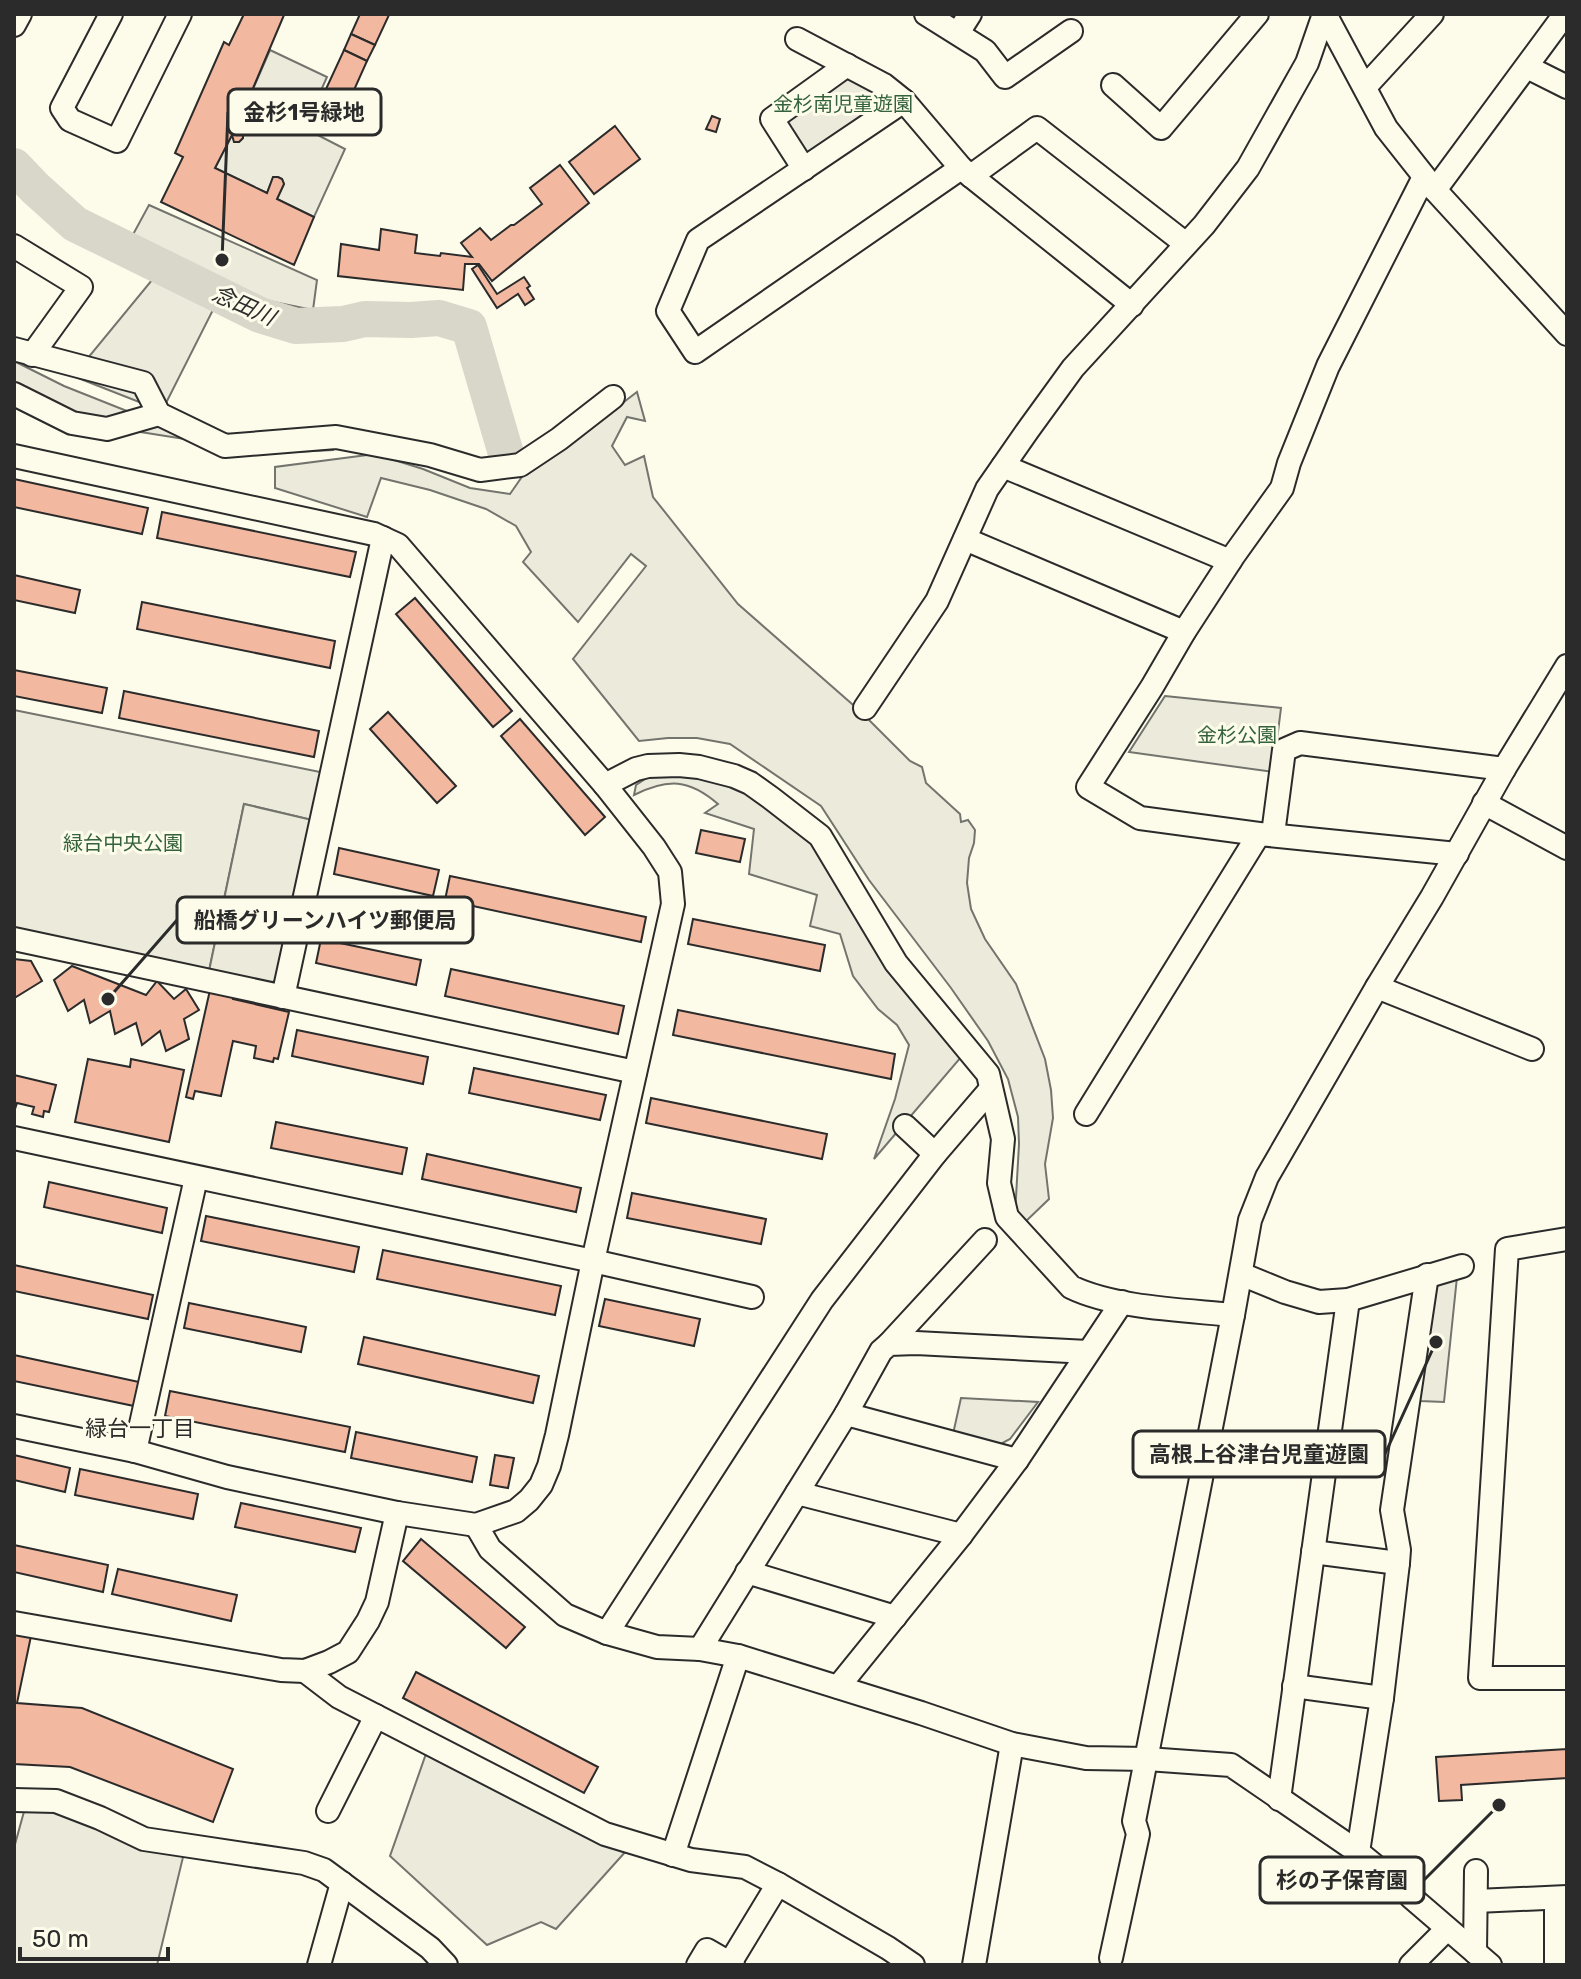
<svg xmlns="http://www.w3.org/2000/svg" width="1581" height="1979" viewBox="0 0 1581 1979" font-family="Rubik,'Noto Sans JP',sans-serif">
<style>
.green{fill:#ecebdb;stroke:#74746e;stroke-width:2}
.parking{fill:#eceadb;stroke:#74746e;stroke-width:2}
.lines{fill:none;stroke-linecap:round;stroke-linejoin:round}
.river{stroke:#d8d7c9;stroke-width:36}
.building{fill:#f2b8a0;stroke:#2b2b2b;stroke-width:2}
.minor-casing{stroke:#2b2b2b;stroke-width:26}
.minor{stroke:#fdfbea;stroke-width:22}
.labels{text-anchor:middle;stroke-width:6;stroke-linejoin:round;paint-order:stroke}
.park-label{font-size:20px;fill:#34623c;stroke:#fdfbea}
.water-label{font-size:22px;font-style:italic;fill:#2b2b2b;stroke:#fdfbea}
.neighbourhood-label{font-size:22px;fill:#2b2b2b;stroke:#fdfbea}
.leader{fill:none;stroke:#2b2b2b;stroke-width:3}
.callout-dot{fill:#2b2b2b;stroke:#fdfbea;stroke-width:3}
.callout{fill:#fdfbea;stroke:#2b2b2b;stroke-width:3}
.callout-label{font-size:22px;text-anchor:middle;font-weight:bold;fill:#2b2b2b}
</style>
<rect width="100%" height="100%" fill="#fdfbea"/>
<g class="green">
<path d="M845,75L853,76L887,100L809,153L800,150L784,126L785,117Z"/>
<path d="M149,205L317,280L313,310L264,300L224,284L130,240Z"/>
<path d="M14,361L64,386L157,423L334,450L273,453L134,431L76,416L14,384Z"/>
<path d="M637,392L645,421L627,417L612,446L625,465L644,456L653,497L738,604L860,711L910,761L922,767L926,783L960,814L961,822L968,820L975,830L974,843L969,858L967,883L971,909L985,939L1016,984L1045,1059L1051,1090L1053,1118L1045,1164L1049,1199L1022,1225L1015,1215L1019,1144L1018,1117L1008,1079L988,1041L951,988L869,880L821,806L730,744L697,738H668L639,741L573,659L646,566L631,554L578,622L523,562L531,552L516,526L486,509L430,490L381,478L367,517L275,488V467L375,454L423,469L470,488L510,494L526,471L574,440Z"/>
<path d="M1165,696L1281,708L1273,772L1129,752Z"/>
<path d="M14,710L325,773L312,820L244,804L209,971L14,930Z"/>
<path d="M698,771L769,803L817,847L962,1056L874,1159L895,1099L909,1045L897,1025L878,1009L853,976L840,934L810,926L817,895L749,874L754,829L705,813L718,804C689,779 668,778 634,795L636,785L653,774Z"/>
<path d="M1457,1277L1444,1402L1420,1401L1415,1393L1436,1286Z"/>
<path d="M961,1398L1038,1402L1010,1439L997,1446L953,1434Z"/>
<path d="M32,1804L184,1853L157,1965H14V1848L25,1808Z"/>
</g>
<g class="parking">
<path d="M270,50L327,77L304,128L345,149L314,217L277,199L284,184L282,179L278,177L273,178L267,193L215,168L232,135L235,142H239L243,138V127L240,119Z"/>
<path d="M161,269L218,300L162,411L73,376Z"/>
<path d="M244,804L312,820L278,979L269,984L209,971Z"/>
<path d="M427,1751L627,1850L556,1929L541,1922L487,1945L390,1856Z"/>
</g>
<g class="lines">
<path class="river" d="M14,166L35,188L75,224L260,315L296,326L343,324L365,319L411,320L439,318L469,327L507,457"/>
</g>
<g class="building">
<path d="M244,14H289L284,15L240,119L243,127V138L239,142H234L232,135L215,168L267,193L273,177H278L282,179L284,184L277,199L314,217L294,265L161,202L183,157L175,153L224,42L229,45Z"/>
<path d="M360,14L389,15L375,45L351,34Z"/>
<path d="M351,34L375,45L367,61L344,50Z"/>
<path d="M344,50L367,61L350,99L326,89Z"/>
<path d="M712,116L720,119L716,132L706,129Z"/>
<path d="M615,126L640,159L594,194L569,162Z"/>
<path d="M560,165L589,203L492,281L479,264H465L463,290L338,276L341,244L379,250L381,229L417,235L415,253L440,256L441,253L472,257L461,243L480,228L491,240L511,225H514L542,204L530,188Z"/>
<path d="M478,265L497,294L524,277L530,286L527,288L534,299L525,305L518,294L497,308L472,269Z"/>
<path d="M14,479L148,508L142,534L14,507Z"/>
<path d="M162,512L356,552L350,577L157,538Z"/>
<path d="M14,575L80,590L75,613L14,600Z"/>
<path d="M415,598L512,711L493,727L396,614Z"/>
<path d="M142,602L335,641L330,668L137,629Z"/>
<path d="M14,670L107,688L102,713L14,696Z"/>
<path d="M124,691L319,731L314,757L119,718Z"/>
<path d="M388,712L456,786L437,803L370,729Z"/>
<path d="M520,719L605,817L585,835L501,736Z"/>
<path d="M701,830L745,839L740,862L696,853Z"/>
<path d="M339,848L439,870L433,896L334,874Z"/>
<path d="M450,876L646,917L641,942L445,900Z"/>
<path d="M693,919L825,945L820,971L688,944Z"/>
<path d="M321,939L421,960L416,985L316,963Z"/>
<path d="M14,959L31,961L42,981L16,997L14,995Z"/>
<path d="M72,966L146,995L157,981L174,999L186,989L199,1010L184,1019L189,1039L166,1051L160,1031L142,1045L136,1023L115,1034L110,1011L90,1023L84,1000L68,1011L54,980Z"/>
<path d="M451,969L624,1006L618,1034L445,996Z"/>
<path d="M210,990L234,995L233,999L289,1012L278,1059L274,1058L273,1062L254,1058L256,1046L233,1041L221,1096L195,1091L193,1099L186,1097Z"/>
<path d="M678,1010L895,1054L891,1079L673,1035Z"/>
<path d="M297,1030L428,1057L423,1084L292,1056Z"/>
<path d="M88,1059L130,1067L131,1059L184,1070L169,1142L75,1122Z"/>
<path d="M474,1068L606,1095L600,1120L469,1093Z"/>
<path d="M14,1075L56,1085L49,1112L44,1111L43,1117L32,1114L34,1107L17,1103L14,1112Z"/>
<path d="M651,1098L827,1134L822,1159L646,1123Z"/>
<path d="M276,1122L407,1148L402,1174L271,1148Z"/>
<path d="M427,1154L581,1188L576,1212L422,1179Z"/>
<path d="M49,1182L167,1208L162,1233L44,1207Z"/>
<path d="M632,1193L766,1219L761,1244L627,1218Z"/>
<path d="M206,1216L359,1247L354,1272L201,1241Z"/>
<path d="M383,1250L561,1286L555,1315L377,1279Z"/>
<path d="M14,1265L153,1295L148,1319L14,1291Z"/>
<path d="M605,1299L700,1319L694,1346L599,1326Z"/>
<path d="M189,1303L306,1327L301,1352L184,1328Z"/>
<path d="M364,1337L539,1376L533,1403L358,1364Z"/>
<path d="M14,1355L139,1382L134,1406L14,1381Z"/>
<path d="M170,1391L350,1427L345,1452L165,1416Z"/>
<path d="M356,1432L477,1457L472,1482L351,1458Z"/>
<path d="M14,1455L70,1468L65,1492L14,1480Z"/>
<path d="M495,1455L514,1458L508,1488L490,1485Z"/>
<path d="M80,1469L198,1494L193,1519L75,1495Z"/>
<path d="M241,1503L361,1528L355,1552L235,1527Z"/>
<path d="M421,1539L525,1627L506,1648L403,1561Z"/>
<path d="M14,1545L108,1565L103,1592L14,1572Z"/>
<path d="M118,1569L237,1595L231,1621L112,1594Z"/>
<path d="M14,1634L31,1636L17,1703L82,1708L233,1769L213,1822L70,1767L14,1764Z"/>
<path d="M416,1672L598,1767L584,1793L403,1698Z"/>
<path d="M1567,1749V1778L1461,1785L1462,1800L1439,1801L1436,1757Z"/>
</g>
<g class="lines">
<g class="minor-casing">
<g id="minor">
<path d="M111,14L62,108L70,120L117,141L180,14"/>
<path d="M926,14L985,51L1005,77L1071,31"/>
<path d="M1325,14L1386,128L1435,190L1567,334"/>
<path d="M14,25L20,14"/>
<path d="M958,33L970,14"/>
<path d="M797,39L884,85L904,101L961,168L1132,305"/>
<path d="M1527,67L1567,87"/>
<path d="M1113,85L1161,128L1257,14"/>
<path d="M1365,87L1432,14"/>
<path d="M904,101L698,240L668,311L695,352L961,168"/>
<path d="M804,169L772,119L847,65"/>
<path d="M971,176L1037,128L1186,244"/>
<path d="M1424,177L1328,366L1289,463L1282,488L1234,555L1184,632L1152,687L1088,787L1140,818L1259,834L1457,854"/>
<path d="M1435,190L1565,14"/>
<path d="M14,246L81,287L32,355"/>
<path d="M14,349L143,383L159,414L225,446L336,437L430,455L480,470L520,465L559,439L613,397"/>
<path d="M14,394L72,423L107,429L159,414"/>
<path d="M14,456L374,534L398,545L605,785L654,847L670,872L673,904L593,1261L557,1435L549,1466L541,1485L529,1500L516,1511L476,1525L397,1513L227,1477L135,1451L14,1426"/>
<path d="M1003,466L1230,561"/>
<path d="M965,539L1184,632"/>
<path d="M865,708L937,601L987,489L1028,430L1073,368L1204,225L1248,168L1307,63L1324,14"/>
<path d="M605,785L636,769L648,766L679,765L699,767L734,776L750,783L771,798L820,836L896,963L988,1074L1003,1139L999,1183L1007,1217L1071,1287C1114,1308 1184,1310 1233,1315L1250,1220L1267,1177L1377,987L1432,897L1504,769L1567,666"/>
<path d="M1484,803L1567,848"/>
<path d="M1273,834L1284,750L1300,743L1504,769"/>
<path d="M14,939L635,1072"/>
<path d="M1377,987L1532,1049"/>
<path d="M283,997L383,538"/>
<path d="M1086,1114L1259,834"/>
<path d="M905,1126L935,1154"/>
<path d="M14,1138L593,1261L752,1297"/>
<path d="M1567,1239L1507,1249L1480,1678H1567"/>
<path d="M1241,1274L1285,1292L1319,1302L1348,1300L1462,1266"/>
<path d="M889,1344L985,1240"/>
<path d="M846,1414L1017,1460"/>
<path d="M135,1451L196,1178"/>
<path d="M797,1493L961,1535"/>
<path d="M476,1525L490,1549L565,1615L607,1633L657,1647L700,1649L738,1656L921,1713L1012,1744L1086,1758L1147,1759L1231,1765L1358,1852L1407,1892L1411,1897L1490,1965"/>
<path d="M1313,1552L1398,1563"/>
<path d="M747,1572L895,1617"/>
<path d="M14,1623L281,1670L305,1671L329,1662L348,1652L368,1621L377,1602L397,1513"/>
<path d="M607,1633L822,1300L935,1154L990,1090"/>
<path d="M700,1649L846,1414L881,1351L889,1344L916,1343L1088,1352"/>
<path d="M305,1671L339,1697L605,1834L691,1860L745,1867L778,1884L888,1948L913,1965"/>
<path d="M1294,1686L1382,1698"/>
<path d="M838,1687L961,1535L1017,1460L1122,1302"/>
<path d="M1279,1799L1348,1300"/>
<path d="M14,1800L56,1801L100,1818L144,1839L304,1863L324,1870L430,1948L446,1965"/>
<path d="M328,1811L376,1716"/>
<path d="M1358,1852L1382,1698L1398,1563L1399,1550L1392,1510L1427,1275"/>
<path d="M673,1855L738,1656"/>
<path d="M1556,1898V1965"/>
<path d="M1476,1901L1567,1897"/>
<path d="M1475,1952L1476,1871"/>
<path d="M1111,1958L1138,1834L1134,1821L1233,1315"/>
<path d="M730,1963L778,1884"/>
<path d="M319,1965L342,1883"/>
<path d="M698,1965L707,1950L733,1965"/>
<path d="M974,1965L1012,1744"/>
<path d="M1411,1965L1447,1929"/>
</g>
</g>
<use href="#minor" class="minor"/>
</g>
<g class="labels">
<g class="park-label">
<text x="843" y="111">金杉南児童遊園</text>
<text x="1237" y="742">金杉公園</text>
<text x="123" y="850">緑台中央公園</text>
</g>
<g class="water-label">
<text transform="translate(244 305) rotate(24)" y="8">念田川</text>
</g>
<g class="neighbourhood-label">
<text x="140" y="1436">緑台一丁目</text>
</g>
</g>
<path class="leader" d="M222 260L228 112M108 999L177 920M1436 1342L1385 1454M1499 1805L1424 1880"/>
<g class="callout-dot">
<circle cx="222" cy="260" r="8"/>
<circle cx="108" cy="999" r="8"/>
<circle cx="1436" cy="1342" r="8"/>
<circle cx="1499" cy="1805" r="8"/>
</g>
<g class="callout">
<rect x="228" y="89" width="153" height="46" rx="8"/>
<rect x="177" y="897" width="296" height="46" rx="8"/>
<rect x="1133" y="1431" width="252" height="46" rx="8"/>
<rect x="1260" y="1857" width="164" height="46" rx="8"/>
</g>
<g class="callout-label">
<text x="304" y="120">金杉1号緑地</text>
<text x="325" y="928">船橋グリーンハイツ郵便局</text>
<text x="1259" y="1462">高根上谷津台児童遊園</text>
<text x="1342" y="1888">杉の子保育園</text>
</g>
<rect width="1581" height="1979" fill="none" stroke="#2b2b2b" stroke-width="32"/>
<path d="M20 1947v12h148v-12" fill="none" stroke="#2b2b2b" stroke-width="4"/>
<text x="32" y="1947" font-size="24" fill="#2b2b2b" stroke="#fdfbea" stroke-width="6" paint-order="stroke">50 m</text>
</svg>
